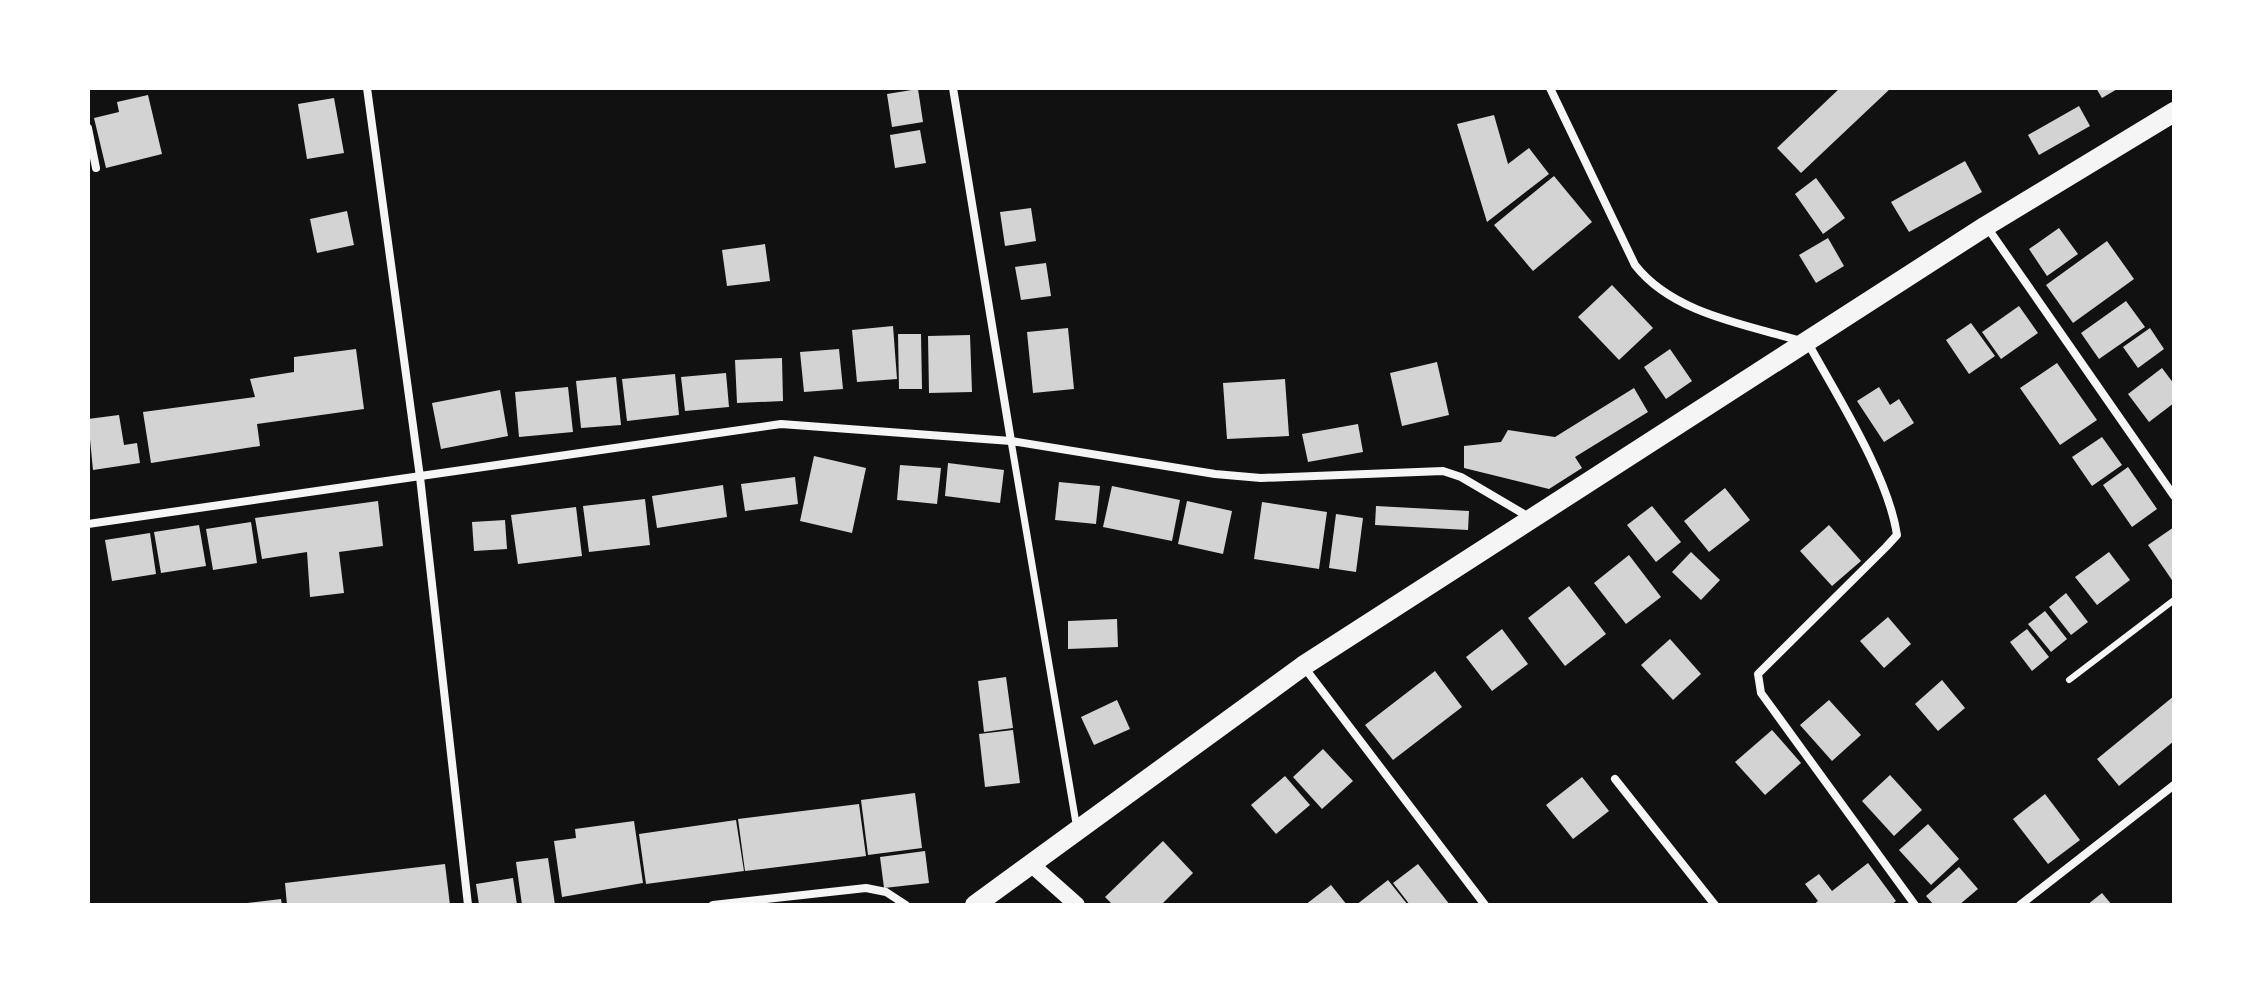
<svg xmlns="http://www.w3.org/2000/svg" width="2262" height="993" viewBox="0 0 2262 993" font-family="Cabin,sans-serif">
<style>
.building{fill:#d3d3d3}
.lines{fill:none;stroke-linecap:round;stroke-linejoin:round}
.service{stroke:#f5f5f5;stroke-width:6}
.pedestrian{stroke:#f5f5f5;stroke-width:7}
.minor{stroke:#f5f5f5;stroke-width:8}
.secondary{stroke:#f5f5f5;stroke-width:16}
.primary{stroke:#f5f5f5;stroke-width:20}
</style>
<rect width="100%" height="100%" fill="#111"/>
<g class="building">
<path d="M1840,88H1891L1801,173L1777,148Z"/>
<path d="M2096,88H2119L2102,98Z"/>
<path d="M918,89L923,122L892,127L887,94Z"/>
<path d="M148,95L162,154L106,168L94,118L119,112L117,102Z"/>
<path d="M334,98L344,153L307,159L298,104Z"/>
<path d="M2079,106L2090,126L2039,155L2028,135Z"/>
<path d="M1494,115L1508,164L1529,148L1549,174L1487,222L1457,124Z"/>
<path d="M920,130L926,163L895,168L890,135Z"/>
<path d="M1965,161L1982,192L1909,232L1891,202Z"/>
<path d="M1554,176L1592,222L1533,271L1494,225Z"/>
<path d="M1816,178L1845,218L1823,234L1795,194Z"/>
<path d="M1031,208L1036,241L1005,246L1000,212Z"/>
<path d="M347,211L354,245L317,253L310,219Z"/>
<path d="M2059,228L2078,254L2047,276L2029,249Z"/>
<path d="M1828,238L1844,266L1816,283L1799,255Z"/>
<path d="M2107,241L2134,279L2073,323L2046,285Z"/>
<path d="M765,244L770,281L727,286L722,250Z"/>
<path d="M1046,263L1051,296L1021,300L1015,267Z"/>
<path d="M1612,285L1653,328L1619,360L1578,317Z"/>
<path d="M2126,301L2145,327L2099,359L2081,333Z"/>
<path d="M2019,306L2038,333L2001,359L1982,332Z"/>
<path d="M1971,323L1995,356L1969,374L1946,340Z"/>
<path d="M893,326L897,379L857,382L852,330Z"/>
<path d="M1068,328L1074,389L1033,393L1027,332Z"/>
<path d="M2150,328L2164,349L2138,368L2123,347Z"/>
<path d="M898,334H921L922,389H899Z"/>
<path d="M970,335L972,392L929,393L928,336Z"/>
<path d="M356,349L364,409L257,424L260,446L151,463L143,412L255,397L250,379L294,372V357Z"/>
<path d="M839,349L843,389L804,392L800,352Z"/>
<path d="M1670,349L1692,381L1666,399L1644,367Z"/>
<path d="M782,358L783,401L737,403L735,360Z"/>
<path d="M1437,362L1449,415L1402,426L1390,373Z"/>
<path d="M2057,363L2097,420L2060,445L2020,388Z"/>
<path d="M2162,368L2174,384V403L2149,422L2128,394Z"/>
<path d="M726,373L729,407L685,411L681,377Z"/>
<path d="M675,374L679,415L627,421L622,379Z"/>
<path d="M616,377L621,425L581,428L576,381Z"/>
<path d="M1285,379L1289,436L1227,439L1223,383Z"/>
<path d="M568,387L573,432L519,437L515,392Z"/>
<path d="M1879,387L1890,405L1899,399L1914,423L1884,442L1857,401Z"/>
<path d="M1634,388L1648,412L1575,457L1582,468L1549,489L1464,468V446L1501,442L1508,430L1555,437Z"/>
<path d="M500,390L508,436L441,449L432,403Z"/>
<path d="M119,415L124,445L137,443L140,463L93,470L88,419Z"/>
<path d="M1358,424L1363,452L1308,462L1302,434Z"/>
<path d="M2102,437L2122,465L2092,486L2072,457Z"/>
<path d="M814,456L866,468L852,533L800,521Z"/>
<path d="M948,463L1004,470L1000,503L945,496Z"/>
<path d="M900,465L941,468L937,504L897,500Z"/>
<path d="M2128,467L2157,509L2132,527L2103,485Z"/>
<path d="M795,477L798,504L745,511L741,484Z"/>
<path d="M1059,482L1100,486L1096,524L1055,520Z"/>
<path d="M723,485L727,517L657,528L652,496Z"/>
<path d="M1112,486L1180,500L1172,541L1103,527Z"/>
<path d="M1725,488L1750,520L1709,552L1684,521Z"/>
<path d="M645,499L650,545L589,552L583,506Z"/>
<path d="M378,501L383,546L339,552L344,593L310,597L307,552L262,559L255,518Z"/>
<path d="M1187,501L1232,511L1223,554L1178,544Z"/>
<path d="M1262,502L1327,512L1319,569L1254,559Z"/>
<path d="M1376,506L1469,511L1468,530L1375,525Z"/>
<path d="M1652,506L1681,542L1656,562L1627,525Z"/>
<path d="M576,507L582,556L518,564L511,515Z"/>
<path d="M1336,514L1363,518L1356,572L1329,568Z"/>
<path d="M505,520L507,549L474,551L472,522Z"/>
<path d="M251,522L257,563L213,570L206,529Z"/>
<path d="M199,525L206,566L161,573L154,532Z"/>
<path d="M1829,525L1861,561L1832,586L1800,551Z"/>
<path d="M2174,527V583L2148,545Z"/>
<path d="M150,533L156,574L112,581L105,540Z"/>
<path d="M1691,552L1720,580L1701,600L1672,572Z"/>
<path d="M2109,552L2130,580L2097,605L2075,577Z"/>
<path d="M1629,555L1661,597L1626,624L1594,583Z"/>
<path d="M1569,586L1606,634L1565,666L1528,618Z"/>
<path d="M2066,593L2088,622L2071,635L2049,607Z"/>
<path d="M2045,611L2067,639L2051,652L2028,624Z"/>
<path d="M1888,617L1911,644L1884,668L1860,641Z"/>
<path d="M1117,619L1118,647L1068,649V621Z"/>
<path d="M1502,629L1528,664L1492,691L1466,657Z"/>
<path d="M2027,629L2049,657L2032,671L2010,642Z"/>
<path d="M1670,639L1701,674L1673,700L1641,665Z"/>
<path d="M1435,671L1462,707L1393,760L1365,725Z"/>
<path d="M1006,677L1013,728L984,732L978,681Z"/>
<path d="M1942,680L1965,708L1938,731L1915,704Z"/>
<path d="M2174,696V741L2119,786L2097,759Z"/>
<path d="M1117,700L1130,729L1094,745L1081,717Z"/>
<path d="M1829,700L1861,735L1832,761L1800,725Z"/>
<path d="M1013,730L1020,783L985,787L979,734Z"/>
<path d="M1772,730L1801,763L1765,795L1735,762Z"/>
<path d="M1323,749L1353,781L1322,809L1293,777Z"/>
<path d="M1890,775L1922,810L1894,836L1862,801Z"/>
<path d="M1285,776L1310,805L1276,834L1251,805Z"/>
<path d="M1582,777L1609,811L1573,839L1546,805Z"/>
<path d="M915,793L922,848L868,855L861,800Z"/>
<path d="M2045,794L2080,840L2048,864L2013,819Z"/>
<path d="M859,804L866,856L745,871L738,819Z"/>
<path d="M736,820L744,871L646,884L639,834Z"/>
<path d="M634,821L643,883L562,897L554,841L576,838L575,829Z"/>
<path d="M1928,824L1959,859L1931,885L1899,850Z"/>
<path d="M1163,841L1193,873L1161,905H1113L1105,897Z"/>
<path d="M925,851L929,883L884,888L880,857Z"/>
<path d="M548,858L555,905H522L516,862Z"/>
<path d="M1868,863L1896,901L1891,905H1813L1818,901L1805,884L1819,874L1832,891Z"/>
<path d="M445,864L450,905H287L285,883Z"/>
<path d="M1418,864L1450,905H1410L1393,883Z"/>
<path d="M1959,867L1978,889L1959,905H1934L1926,896Z"/>
<path d="M513,878L517,905H479L476,884Z"/>
<path d="M1388,880L1408,905H1356Z"/>
<path d="M1331,885L1347,905H1305Z"/>
<path d="M2102,893L2112,905H2087Z"/>
<path d="M281,899L282,905H247V903Z"/>
</g>
<g class="lines">
<path class="service" d="M2069,680L2174,600"/>
<path class="pedestrian" d="M1011,441L1077,829"/>
<g class="minor">
<path d="M367,88L420,477L468,905"/>
<path d="M953,88L1011,441"/>
<path d="M1550,88L1635,265C1674,315 1749,325 1808,343C1837,396 1888,475 1897,535L1886,547L1758,674L1761,693L1915,905"/>
<path d="M88,128L96,168"/>
<path d="M1987,227L2174,496"/>
<path d="M88,524L781,424L1011,441L1215,474L1261,478L1443,471L1461,477L1529,517"/>
<path d="M1304,667L1485,905"/>
<path d="M1615,779L1715,905"/>
<path d="M713,905L866,888L886,892L906,905"/>
<path d="M2020,905L2174,785"/>
</g>
<path class="secondary" d="M1032,865L1077,905"/>
<path class="primary" d="M975,905L1303,666L1986,226L2174,112"/>
</g>
<rect width="2262" height="993" fill="none" stroke="#ffffff" stroke-width="180"/>
</svg>
